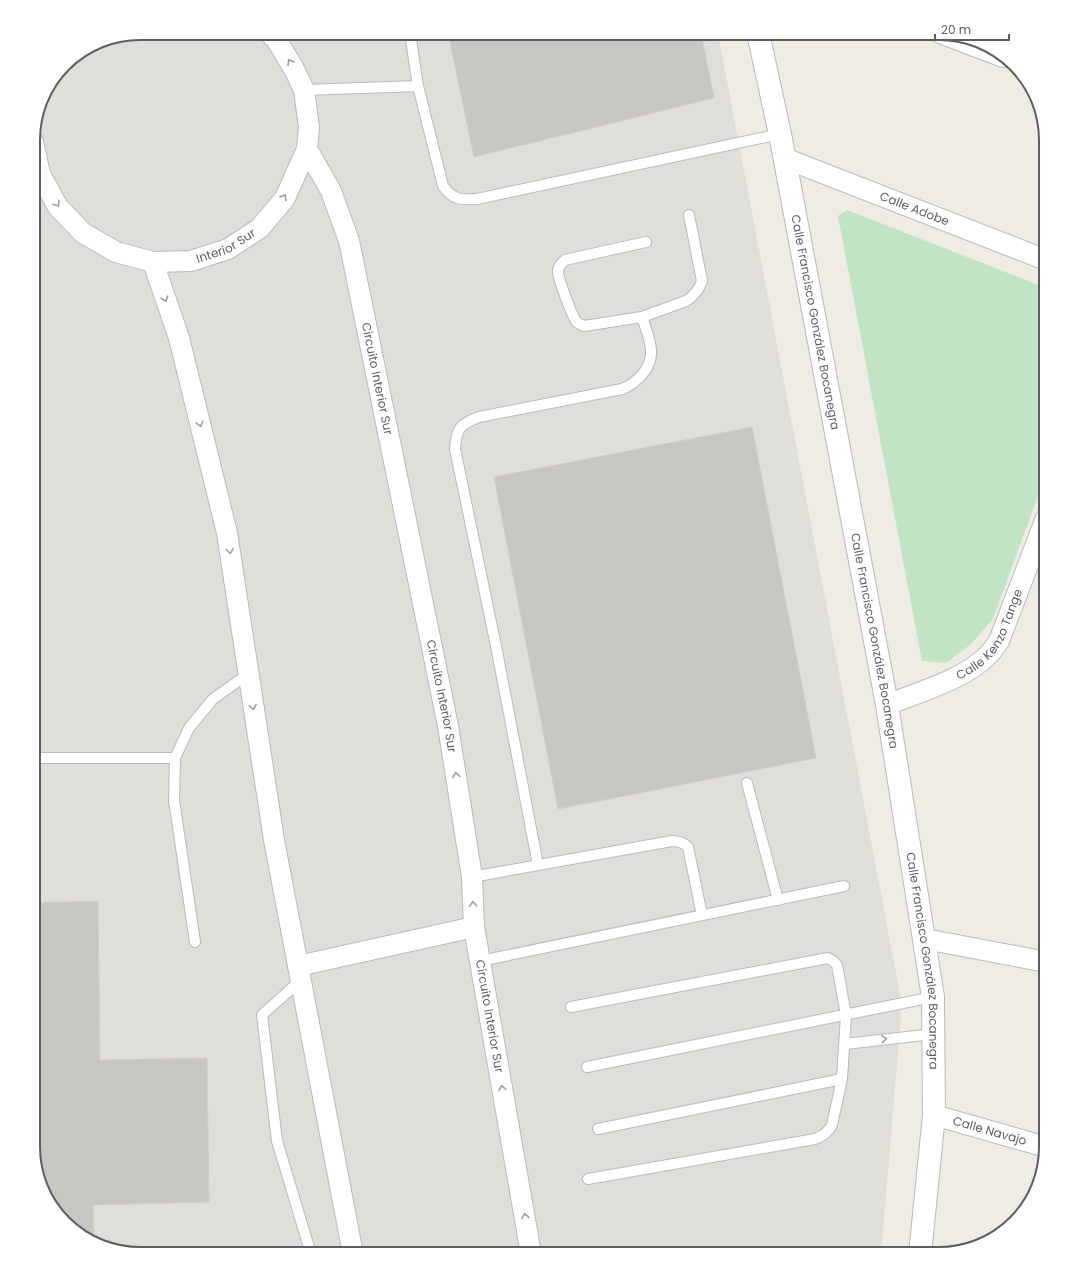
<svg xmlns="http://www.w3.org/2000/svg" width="1079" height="1287" viewBox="0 0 1079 1287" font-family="Poppins,sans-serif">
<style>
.industrial{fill:#dfded8}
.green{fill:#c0e4c4}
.building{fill:#c8c6c0;stroke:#d2cfc2}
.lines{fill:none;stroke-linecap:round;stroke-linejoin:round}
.service-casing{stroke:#b8babf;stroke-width:12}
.minor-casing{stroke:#b8babf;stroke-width:22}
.tertiary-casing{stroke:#b8babf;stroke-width:24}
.service{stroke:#fff;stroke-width:10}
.minor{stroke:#fff;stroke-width:20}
.tertiary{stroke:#fff;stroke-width:22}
.oneway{stroke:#9d9ea1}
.labels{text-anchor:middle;stroke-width:3;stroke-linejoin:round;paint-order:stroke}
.street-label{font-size:12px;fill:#5b5e63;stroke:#fff}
.rim{fill:none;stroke:#5b5e63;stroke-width:2}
</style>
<rect width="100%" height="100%" fill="#eeece3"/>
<path class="industrial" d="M140,33H718L902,1005L881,1254H140L92,1243L55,1212L39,1181L33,1147V133L44,92L69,60L99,41Z"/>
<path class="green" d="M847,210L1046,288V474L993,619L971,644L946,663L922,661L838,216Z"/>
<g class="building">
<path d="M448,33H701L714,98L474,157Z"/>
<path d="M752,427L816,758L558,809L494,477Z"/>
<path d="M98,901L100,1060L207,1058L209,1202L93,1205L94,1243L55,1212L39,1181L33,1147V903Z"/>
</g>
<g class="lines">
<g class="service-casing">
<g id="service">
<path d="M410,33L418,86"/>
<path d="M304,90L418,86L443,186C453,200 461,200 477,199L780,134"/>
<path d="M642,317L584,326C581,325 578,324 576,321C572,315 557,277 558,270C559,265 562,263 565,260L646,242"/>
<path d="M33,758H175"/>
<path d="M747,783L778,900"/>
<path d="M538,865L496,646L455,449C456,429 460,424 479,417L622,389C637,383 652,368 651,351C651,341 645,327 642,317L686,301C694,296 699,290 702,281L689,215"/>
<path d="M472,877L672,841C678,841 684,843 688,847L702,915"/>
<path d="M195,942L174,800L175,758L189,728L213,699L248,674"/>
<path d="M480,961L844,886"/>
<path d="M301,980L262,1015L277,1141L311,1254"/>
<path d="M571,1007L828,958L833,961L837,965L846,1015L842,1079L832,1125C828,1133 822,1136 815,1139L588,1179"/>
<path d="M845,1044L933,1034"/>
<path d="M587,1067L933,997"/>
<path d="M598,1129L842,1079"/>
</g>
</g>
<g class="minor-casing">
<g id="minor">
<path d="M940,33L1003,57"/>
<path id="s1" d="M33,142L40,174L58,207L83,233L116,252L153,262L191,261L228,249L260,228L285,198L307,149L309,127L304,90L294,69L276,39L269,33"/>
<path id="s2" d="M307,149L331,191L349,241L448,726L472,877L474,927L531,1254"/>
<path id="s3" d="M784,158L1046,260"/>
<path d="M153,262L179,338L227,533L274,840L353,1254"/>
<path id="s4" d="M887,705C916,693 965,679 987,656C992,652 995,646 999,641L1046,518"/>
<path d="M925,939L1046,962"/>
<path d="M298,966L474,927"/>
<path id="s5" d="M934,1115L1046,1147"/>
</g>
</g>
<g class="tertiary-casing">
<g id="tertiary">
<path id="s6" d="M758,33L780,134L887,705L933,997L934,1115L920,1254"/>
</g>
</g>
<use href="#service" class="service"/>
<use href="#minor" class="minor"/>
<use href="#tertiary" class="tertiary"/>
</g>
<defs><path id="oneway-chevron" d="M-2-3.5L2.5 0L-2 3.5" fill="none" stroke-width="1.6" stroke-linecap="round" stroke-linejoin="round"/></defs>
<g class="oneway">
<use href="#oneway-chevron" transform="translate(290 62) rotate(-121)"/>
<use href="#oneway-chevron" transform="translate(284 197) rotate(-58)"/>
<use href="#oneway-chevron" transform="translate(57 204) rotate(57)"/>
<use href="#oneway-chevron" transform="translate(165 299) rotate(71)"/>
<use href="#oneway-chevron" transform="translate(200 424) rotate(76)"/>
<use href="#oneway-chevron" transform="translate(230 551) rotate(82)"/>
<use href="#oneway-chevron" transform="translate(253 707) rotate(81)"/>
<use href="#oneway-chevron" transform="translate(456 775) rotate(-99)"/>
<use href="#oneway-chevron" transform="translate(473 904) rotate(-93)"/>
<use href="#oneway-chevron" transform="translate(884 1039) rotate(-5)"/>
<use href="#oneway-chevron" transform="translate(502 1088) rotate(-100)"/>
<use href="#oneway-chevron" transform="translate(525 1216) rotate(-100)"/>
</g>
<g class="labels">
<g class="street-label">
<text dy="4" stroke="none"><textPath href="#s3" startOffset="140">Calle Adobe</textPath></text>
<text dy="4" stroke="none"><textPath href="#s1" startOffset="259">Interior Sur</textPath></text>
<text dy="4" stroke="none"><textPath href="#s6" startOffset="295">Calle Francisco González Bocanegra</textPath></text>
<text dy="4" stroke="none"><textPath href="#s2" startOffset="242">Circuito Interior Sur</textPath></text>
<text dy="4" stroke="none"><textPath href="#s4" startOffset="131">Calle Kenzo Tange</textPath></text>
<text dy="4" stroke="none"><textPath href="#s6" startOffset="619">Calle Francisco González Bocanegra</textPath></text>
<text dy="4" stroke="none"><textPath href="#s2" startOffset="566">Circuito Interior Sur</textPath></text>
<text dy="4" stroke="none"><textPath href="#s6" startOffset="943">Calle Francisco González Bocanegra</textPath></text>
<text dy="4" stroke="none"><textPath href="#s2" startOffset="890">Circuito Interior Sur</textPath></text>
<text dy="4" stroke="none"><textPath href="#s5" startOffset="58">Calle Navajo</textPath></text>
</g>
</g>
<path d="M0 0H1079V1287H0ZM140 40H939A100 100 0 0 1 1039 140V1147A100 100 0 0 1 939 1247H140A100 100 0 0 1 40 1147V140A100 100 0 0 1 140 40Z" fill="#fff" fill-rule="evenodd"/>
<path class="rim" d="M140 40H939A100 100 0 0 1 1039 140V1147A100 100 0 0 1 939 1247H140A100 100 0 0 1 40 1147V140A100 100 0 0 1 140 40Z"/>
<path d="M935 34v6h74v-6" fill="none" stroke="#5b5e63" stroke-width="2"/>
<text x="941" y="34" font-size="12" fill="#5b5e63" stroke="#ffffff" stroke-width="3" paint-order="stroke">20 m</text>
</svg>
